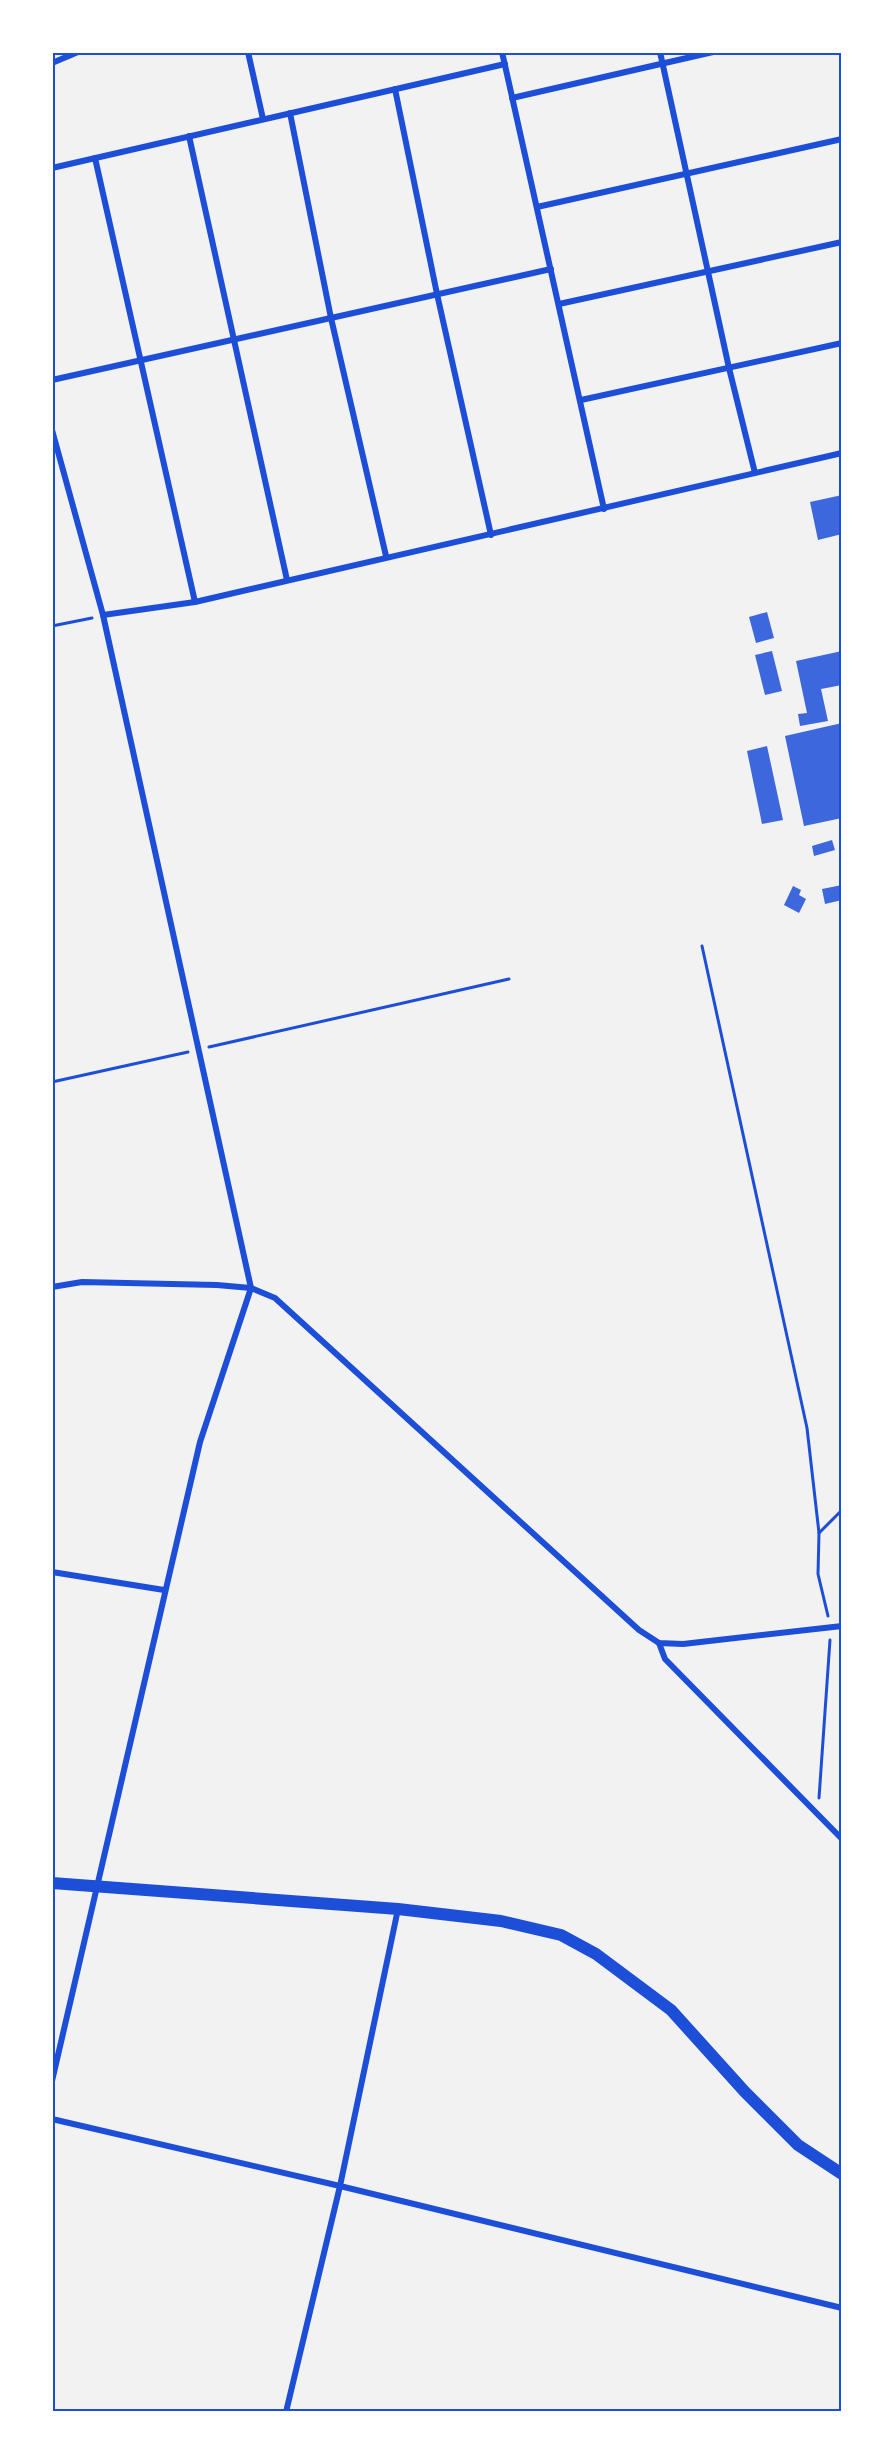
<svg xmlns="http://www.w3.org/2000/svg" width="894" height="2464" viewBox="0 0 894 2464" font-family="'Noto Sans',sans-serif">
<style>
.building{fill:#3d67dc}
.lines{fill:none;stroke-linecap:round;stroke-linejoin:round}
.path{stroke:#1d4ed8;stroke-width:3}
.minor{stroke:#1d4ed8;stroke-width:6}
.secondary{stroke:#1d4ed8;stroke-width:12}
.neatline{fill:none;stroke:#1d4ed8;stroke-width:2}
</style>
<rect width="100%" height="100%" fill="#f2f2f2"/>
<g class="building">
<path d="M842,495V534L818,540L810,502Z"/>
<path d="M767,612L774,638L756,643L749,617Z"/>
<path d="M772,651L782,691L765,695L755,655Z"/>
<path d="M842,651V685L821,689L828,721L800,726L798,714L807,713L796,661Z"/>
<path d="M842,723V818L804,826L785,736Z"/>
<path d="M767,746L783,820L762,824L747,751Z"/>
<path d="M832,840L835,850L814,856L812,846Z"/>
<path d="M842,885V900L825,904L822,889Z"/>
<path d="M793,886L801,890L799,895L806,899L799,913L784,905Z"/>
</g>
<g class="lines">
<g class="path">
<path d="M52,626L92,618"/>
<path d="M702,946L807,1428L819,1533L818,1574L828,1616"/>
<path d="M209,1047L509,979"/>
<path d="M52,1082L188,1052"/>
<path d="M819,1533L842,1510"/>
<path d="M819,1798L830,1640"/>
</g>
<g class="minor">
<path d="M248,52L263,119"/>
<path d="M502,52L604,509"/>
<path d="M660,52L729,368L755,473"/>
<path d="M52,63L78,52"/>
<path d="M395,89L437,294L491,535"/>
<path d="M512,98L713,52"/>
<path d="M290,113L331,318L386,556"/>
<path d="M189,136L287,580"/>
<path d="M95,158L195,602"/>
<path d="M52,168L505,64"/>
<path d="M537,207L842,139"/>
<path d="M559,304L842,242"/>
<path d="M52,380L551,269"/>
<path d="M581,400L842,343"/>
<path d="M52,430L103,615L251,1288L200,1442L52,2081"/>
<path d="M103,615L195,602L842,453"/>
<path d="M52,1287L82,1282L217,1285L251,1288L275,1298L639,1630L659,1643L683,1644L842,1626"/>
<path d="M52,1572L164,1590"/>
<path d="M659,1643L665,1659L842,1839"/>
<path d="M52,2119L340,2186L842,2308"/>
<path d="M286,2412L340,2186L398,1909"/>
</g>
<path class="secondary" d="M52,1883L398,1909L501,1921L561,1935L596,1954L671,2010L745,2092L798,2145L842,2174"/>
</g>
<rect width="894" height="2464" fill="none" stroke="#ffffff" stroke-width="108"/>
<rect x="54" y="54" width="786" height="2356" class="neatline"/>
</svg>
